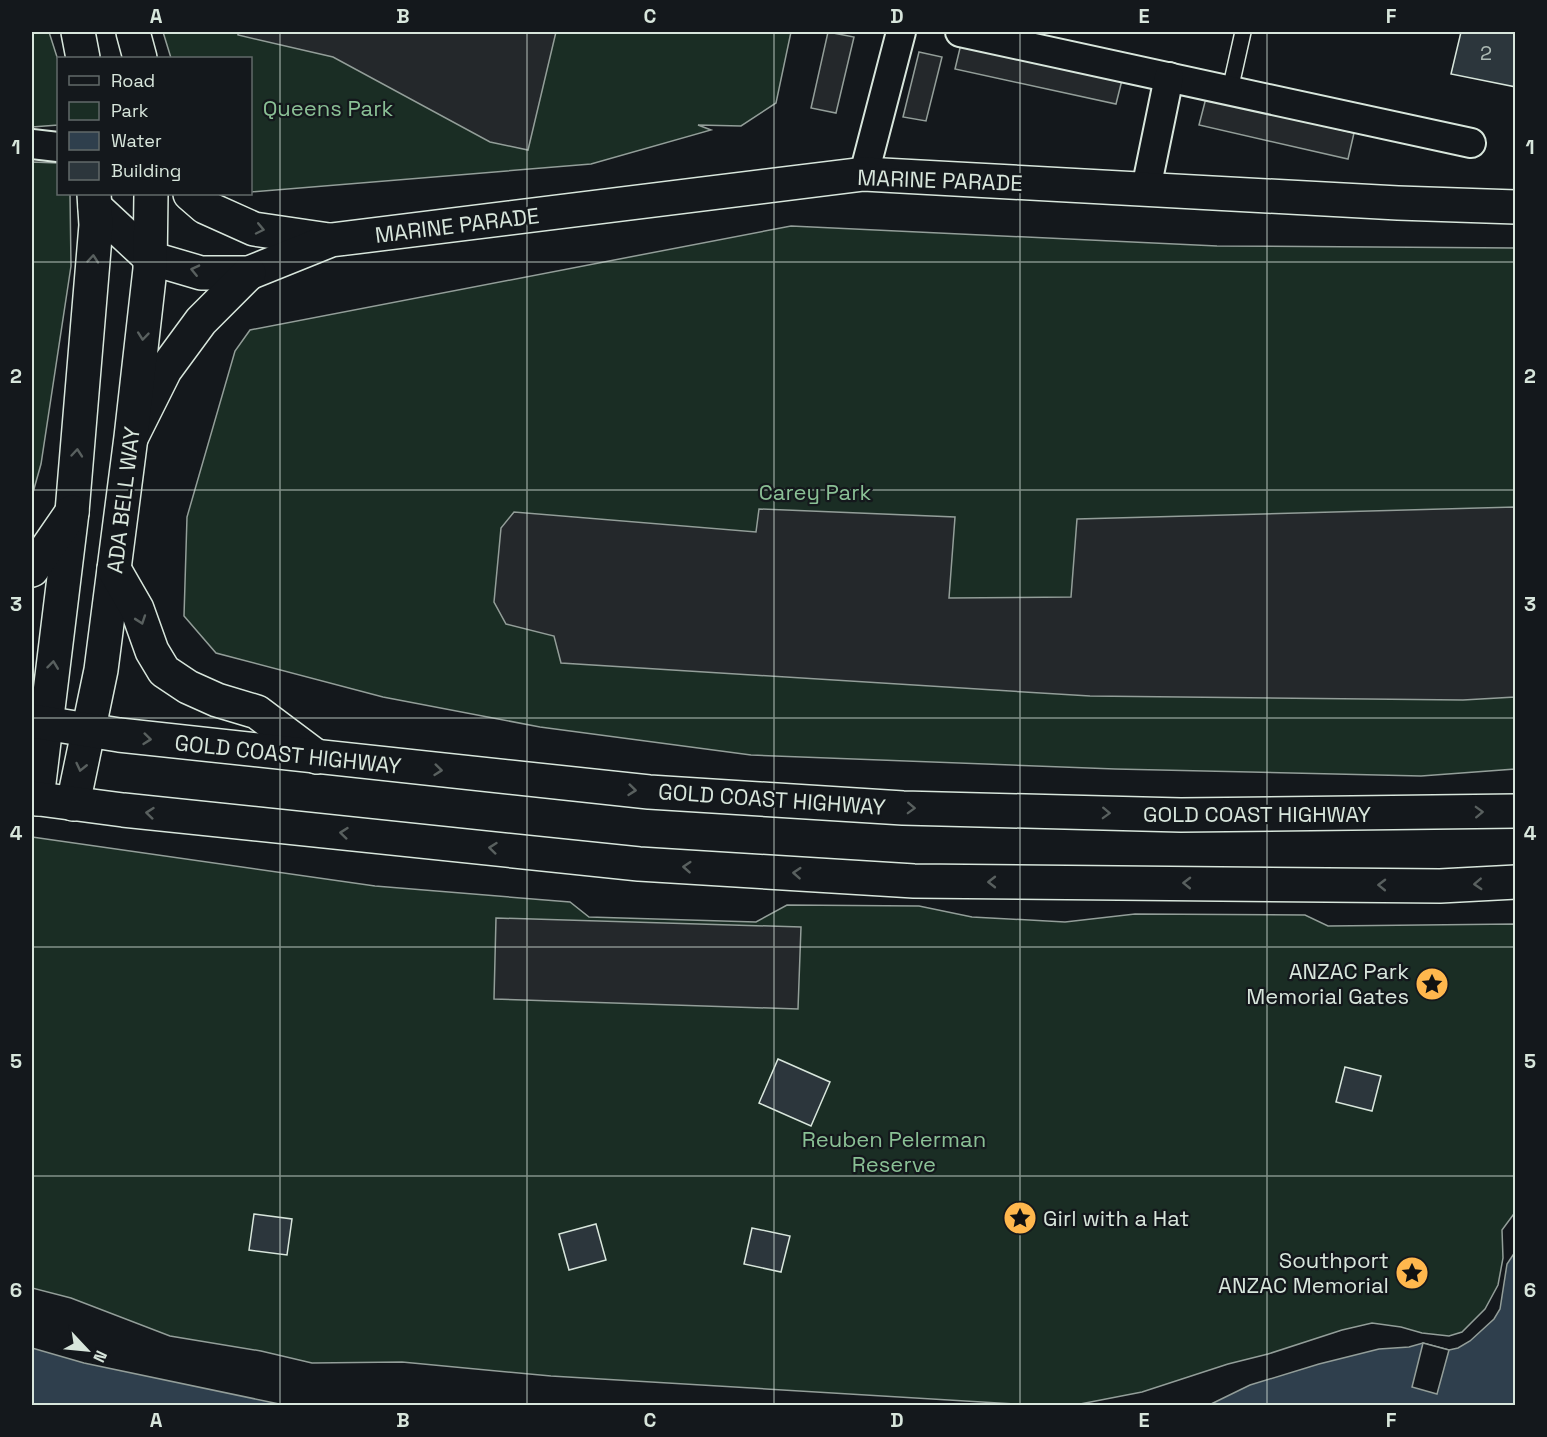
<svg xmlns="http://www.w3.org/2000/svg" width="1547" height="1437" viewBox="0 0 1547 1437" font-family="'Space Grotesk',sans-serif">
<style>
.green{fill:#1a2d24;stroke:#939e99;stroke-width:1.5}
.parking{fill:#24282b;stroke:#939e99;stroke-width:1.5}
.water{fill:#2f3f4d;stroke:#939e99;stroke-width:1.5}
.pier{fill:#14181c;stroke:#939e99;stroke-width:1.5}
.building{fill:#2c363c;stroke:#d8e6dc;stroke-width:1.5}
.lines{fill:none;stroke-linecap:round;stroke-linejoin:round}
.lane-casing{stroke:#d8e6dc;stroke-width:18}
.street-casing{stroke:#d8e6dc;stroke-width:32}
.secondary-casing{stroke:#d8e6dc;stroke-width:36}
.primary-casing{stroke:#d8e6dc;stroke-width:36}
.highway-casing{stroke:#d8e6dc;stroke-width:36}
.lane{stroke:#14181c;stroke-width:15}
.street{stroke:#14181c;stroke-width:28}
.secondary{stroke:#14181c;stroke-width:33}
.primary{stroke:#14181c;stroke-width:33}
.highway{stroke:#14181c;stroke-width:33}
.oneway{stroke:#59605f}
.grid{fill:none;stroke:#d8e6dc;stroke-width:1.5;stroke-opacity:0.55}
.labels{text-anchor:middle;stroke-width:4.5;stroke-linejoin:round;paint-order:stroke}
.number-label{font-size:20px;fill:#adbab4}
.park-label{font-size:22px;fill:#8ac095;stroke:#14181c}
.street-label{font-size:22px;fill:#d8e6dc;stroke:#14181c}
.poi-label{font-size:22px;fill:#d8e6dc;stroke:#14181c;text-anchor:end}
.neatline{fill:none;stroke:#d8e6dc;stroke-width:2}
.grid-label{font-size:20px;text-anchor:middle;font-weight:bold;fill:#d8e6dc}
</style>
<rect width="100%" height="100%" fill="#14181c"/>
<g class="green">
<path d="M32,32H49L58,60V125L32,127Z"/>
<path d="M163,32H791L776,103L741,126L698,125L711,130L591,164L251,192L250,58H171Z"/>
<path d="M32,162L58,163V194H70L71,266L41,464L32,496Z"/>
<path d="M791,226L1217,246L1515,248V769L1421,776L1115,769L751,755L540,727L383,697L216,653L184,616L187,517L235,351L250,330Z"/>
<path d="M32,837L375,886L570,902L589,917L756,922L787,905L919,906L972,917L1065,922L1135,914L1305,915L1328,926L1515,924L1516,1211L1502,1230L1503,1258L1498,1285L1485,1309L1462,1332L1449,1336L1422,1333L1401,1327L1372,1323L1342,1330L1268,1354L1228,1364L1142,1392L1075,1405L1015,1404L551,1376L402,1362L312,1363L261,1351L170,1336L71,1298L32,1288Z"/>
</g>
<g class="parking">
<path d="M238,32H556L528,150L490,142L333,57L238,35Z"/>
<path d="M828,32L854,37L836,113L811,108Z"/>
<path d="M961,44L1122,80L1116,104L955,69Z"/>
<path d="M919,52L942,57L926,121L903,117Z"/>
<path d="M1206,98L1354,133L1348,159L1199,125Z"/>
<path d="M1515,507V697L1463,700L1090,696L561,663L554,636L506,624L494,602L501,528L514,512L756,532L759,509L955,517L949,598L1071,597L1077,519Z"/>
<path d="M496,918L801,927L798,1009L494,999Z"/>
</g>
<g class="water">
<path d="M1515,1252V1405L1207,1406L1250,1385L1319,1364L1379,1349L1409,1347L1423,1343L1449,1350L1458,1348L1470,1341L1494,1319L1500,1309L1507,1264Z"/>
<path d="M32,1348L84,1363L284,1405H32Z"/>
</g>
<path class="pier" d="M1423,1343L1449,1350L1437,1394L1412,1387Z"/>
<g class="building">
<path d="M1461,32H1516V87L1451,74Z"/>
<path d="M778,1059L830,1082L811,1126L759,1103Z"/>
<path d="M1345,1067L1381,1076L1372,1111L1336,1102Z"/>
<path d="M254,1214L292,1219L287,1255L249,1250Z"/>
<path d="M596,1224L606,1260L569,1270L559,1234Z"/>
<path d="M752,1228L790,1236L781,1272L744,1264Z"/>
</g>
<g class="lines">
<g class="lane-casing">
<path id="lane" d="M1230,90L1243,32"/>
</g>
<g class="street-casing">
<g id="street">
<path d="M960,32L1471,143"/>
<path d="M32,144L58,147"/>
<path d="M864,174L901,32"/>
<path d="M1146,189L1169,77"/>
</g>
</g>
<g class="secondary-casing">
<g id="secondary">
<path d="M190,194L205,207L254,229L329,240"/>
<path d="M95,207L150,258L201,273H249L331,240L864,174L1398,203L1516,207"/>
<path d="M132,436L165,370L201,321L249,273"/>
</g>
</g>
<g class="primary-casing">
<g id="primary">
<path d="M78,32L83,58"/>
<path d="M133,32L140,58"/>
<path d="M37,799L72,512L96,225L94,194"/>
<path d="M73,804L101,670L131,437L150,269L151,194"/>
</g>
</g>
<g class="highway-casing">
<g id="highway">
<path d="M114,569L137,609L152,651L164,671L188,687L217,700L257,712L317,757"/>
<path d="M32,570L72,512"/>
<path d="M32,721L119,735L649,792L903,808L1181,815L1516,811"/>
<path d="M32,798L123,810L639,864L914,881L1440,886L1516,882"/>
</g>
</g>
<use href="#lane" class="lane"/>
<use href="#street" class="street"/>
<use href="#secondary" class="secondary"/>
<use href="#primary" class="primary"/>
<use href="#highway" class="highway"/>
</g>
<defs><path id="oneway-chevron" d="M-2-3.5L2.5 0L-2 3.5" fill="none" stroke-width="1.6" stroke-linecap="round" stroke-linejoin="round" transform="scale(1.5)"/></defs>
<g class="oneway">
<use href="#oneway-chevron" transform="translate(260 229) rotate(12)"/>
<use href="#oneway-chevron" transform="translate(93 259) rotate(-85)"/>
<use href="#oneway-chevron" transform="translate(195 270) rotate(-167)"/>
<use href="#oneway-chevron" transform="translate(143 336) rotate(96)"/>
<use href="#oneway-chevron" transform="translate(77 453) rotate(-85)"/>
<use href="#oneway-chevron" transform="translate(141 620) rotate(71)"/>
<use href="#oneway-chevron" transform="translate(53 665) rotate(-83)"/>
<use href="#oneway-chevron" transform="translate(147 739) rotate(6)"/>
<use href="#oneway-chevron" transform="translate(81 767) rotate(103)"/>
<use href="#oneway-chevron" transform="translate(438 770) rotate(6)"/>
<use href="#oneway-chevron" transform="translate(632 790) rotate(6)"/>
<use href="#oneway-chevron" transform="translate(911 808) rotate(2)"/>
<use href="#oneway-chevron" transform="translate(1479 812) rotate(-2)"/>
<use href="#oneway-chevron" transform="translate(150 813) rotate(-174)"/>
<use href="#oneway-chevron" transform="translate(1106 813) rotate(2)"/>
<use href="#oneway-chevron" transform="translate(344 833) rotate(-174)"/>
<use href="#oneway-chevron" transform="translate(493 848) rotate(-174)"/>
<use href="#oneway-chevron" transform="translate(687 867) rotate(-176)"/>
<use href="#oneway-chevron" transform="translate(797 873) rotate(-176)"/>
<use href="#oneway-chevron" transform="translate(992 882) rotate(-180)"/>
<use href="#oneway-chevron" transform="translate(1187 883) rotate(-179)"/>
<use href="#oneway-chevron" transform="translate(1478 884) rotate(177)"/>
<use href="#oneway-chevron" transform="translate(1382 885) rotate(-179)"/>
</g>
<path class="grid" d="M280,32V1406M527,32V1406M774,32V1406M1020,32V1406M1267,32V1406M32,262H1516M32,490H1516M32,718H1516M32,947H1516M32,1176H1516"/>
<defs>
<g id="sight-disc" transform="scale(1.725)"><circle r="9.5" fill="#ffb74d" stroke="#14181c"/><path d="M0-6L1.8-2.2L6-1.7L2.9 1.2L3.7 5.4L0 3.3L-3.7 5.4L-2.9 1.2L-6-1.7L-1.8-2.2Z" fill="#111"/></g>
</defs>
<g fill-rule="evenodd">
<use href="#sight-disc" x="1432" y="984"/>
<use href="#sight-disc" x="1020" y="1218"/>
<use href="#sight-disc" x="1412" y="1273"/>
</g>
<g class="labels">
<g class="number-label">
<text x="1486" y="60">2</text>
</g>
<g class="park-label">
<text x="328" y="116">Queens Park</text>
<text x="815" y="500">Carey Park</text>
<text x="894" y="1147">Reuben Pelerman<tspan x="894" dy="25">Reserve</tspan></text>
</g>
<g class="street-label">
<text transform="translate(940 180) rotate(2)" y="8">MARINE PARADE</text>
<text transform="translate(457 225) rotate(-7)" y="8">MARINE PARADE</text>
<text transform="translate(123 500) rotate(-83)" y="8">ADA BELL WAY</text>
<text transform="translate(288 754) rotate(6)" y="8">GOLD COAST HIGHWAY</text>
<text transform="translate(772 799) rotate(4)" y="8">GOLD COAST HIGHWAY</text>
<text x="1257" y="822">GOLD COAST HIGHWAY</text>
</g>
<g class="poi-label">
<text x="1409" y="979">ANZAC Park<tspan x="1409" dy="25">Memorial Gates</tspan></text>
<text x="1043" y="1226" text-anchor="start">Girl with a Hat</text>
<text x="1389" y="1268">Southport<tspan x="1389" dy="25">ANZAC Memorial</tspan></text>
</g>
</g>
<rect width="1547" height="1437" fill="none" stroke="#14181c" stroke-width="66"/>
<rect x="57" y="57" width="195" height="138" fill="#14181c" stroke="#626a69" stroke-width="1.5"/>
<rect x="69" y="76" width="30" height="9" fill="#14181c" stroke="#626a69" stroke-width="1.5"/>
<text x="111" y="87" font-size="18" fill="#d8e6dc">Road</text>
<rect x="69" y="102" width="30" height="18" fill="#1a2d24" stroke="#626a69" stroke-width="1.5"/>
<text x="111" y="117" font-size="18" fill="#d8e6dc">Park</text>
<rect x="69" y="132" width="30" height="18" fill="#2f3f4d" stroke="#626a69" stroke-width="1.5"/>
<text x="111" y="147" font-size="18" fill="#d8e6dc">Water</text>
<rect x="69" y="162" width="30" height="18" fill="#2c363c" stroke="#626a69" stroke-width="1.5"/>
<text x="111" y="177" font-size="18" fill="#d8e6dc">Building</text>
<g transform="translate(87 1350) rotate(116)" stroke="#14181c" stroke-width="4.5" paint-order="stroke">
<path d="M0-4.5L10 22L0 15L-10 22Z" fill="#d8e6dc"/>
<text y="-9" font-size="16" font-weight="bold" text-anchor="middle" fill="#d8e6dc">N</text>
</g>
<rect x="33" y="33" width="1481" height="1371" class="neatline"/>
<g class="grid-label">
<text x="156" y="23">A</text>
<text x="403" y="23">B</text>
<text x="650" y="23">C</text>
<text x="897" y="23">D</text>
<text x="1144" y="23">E</text>
<text x="1391" y="23">F</text>
<text x="16" y="154">1</text>
<text x="1530" y="154">1</text>
<text x="16" y="383">2</text>
<text x="1530" y="383">2</text>
<text x="16" y="611">3</text>
<text x="1530" y="611">3</text>
<text x="16" y="840">4</text>
<text x="1530" y="840">4</text>
<text x="16" y="1068">5</text>
<text x="1530" y="1068">5</text>
<text x="16" y="1297">6</text>
<text x="1530" y="1297">6</text>
<text x="156" y="1427">A</text>
<text x="403" y="1427">B</text>
<text x="650" y="1427">C</text>
<text x="897" y="1427">D</text>
<text x="1144" y="1427">E</text>
<text x="1391" y="1427">F</text>
</g>
</svg>
